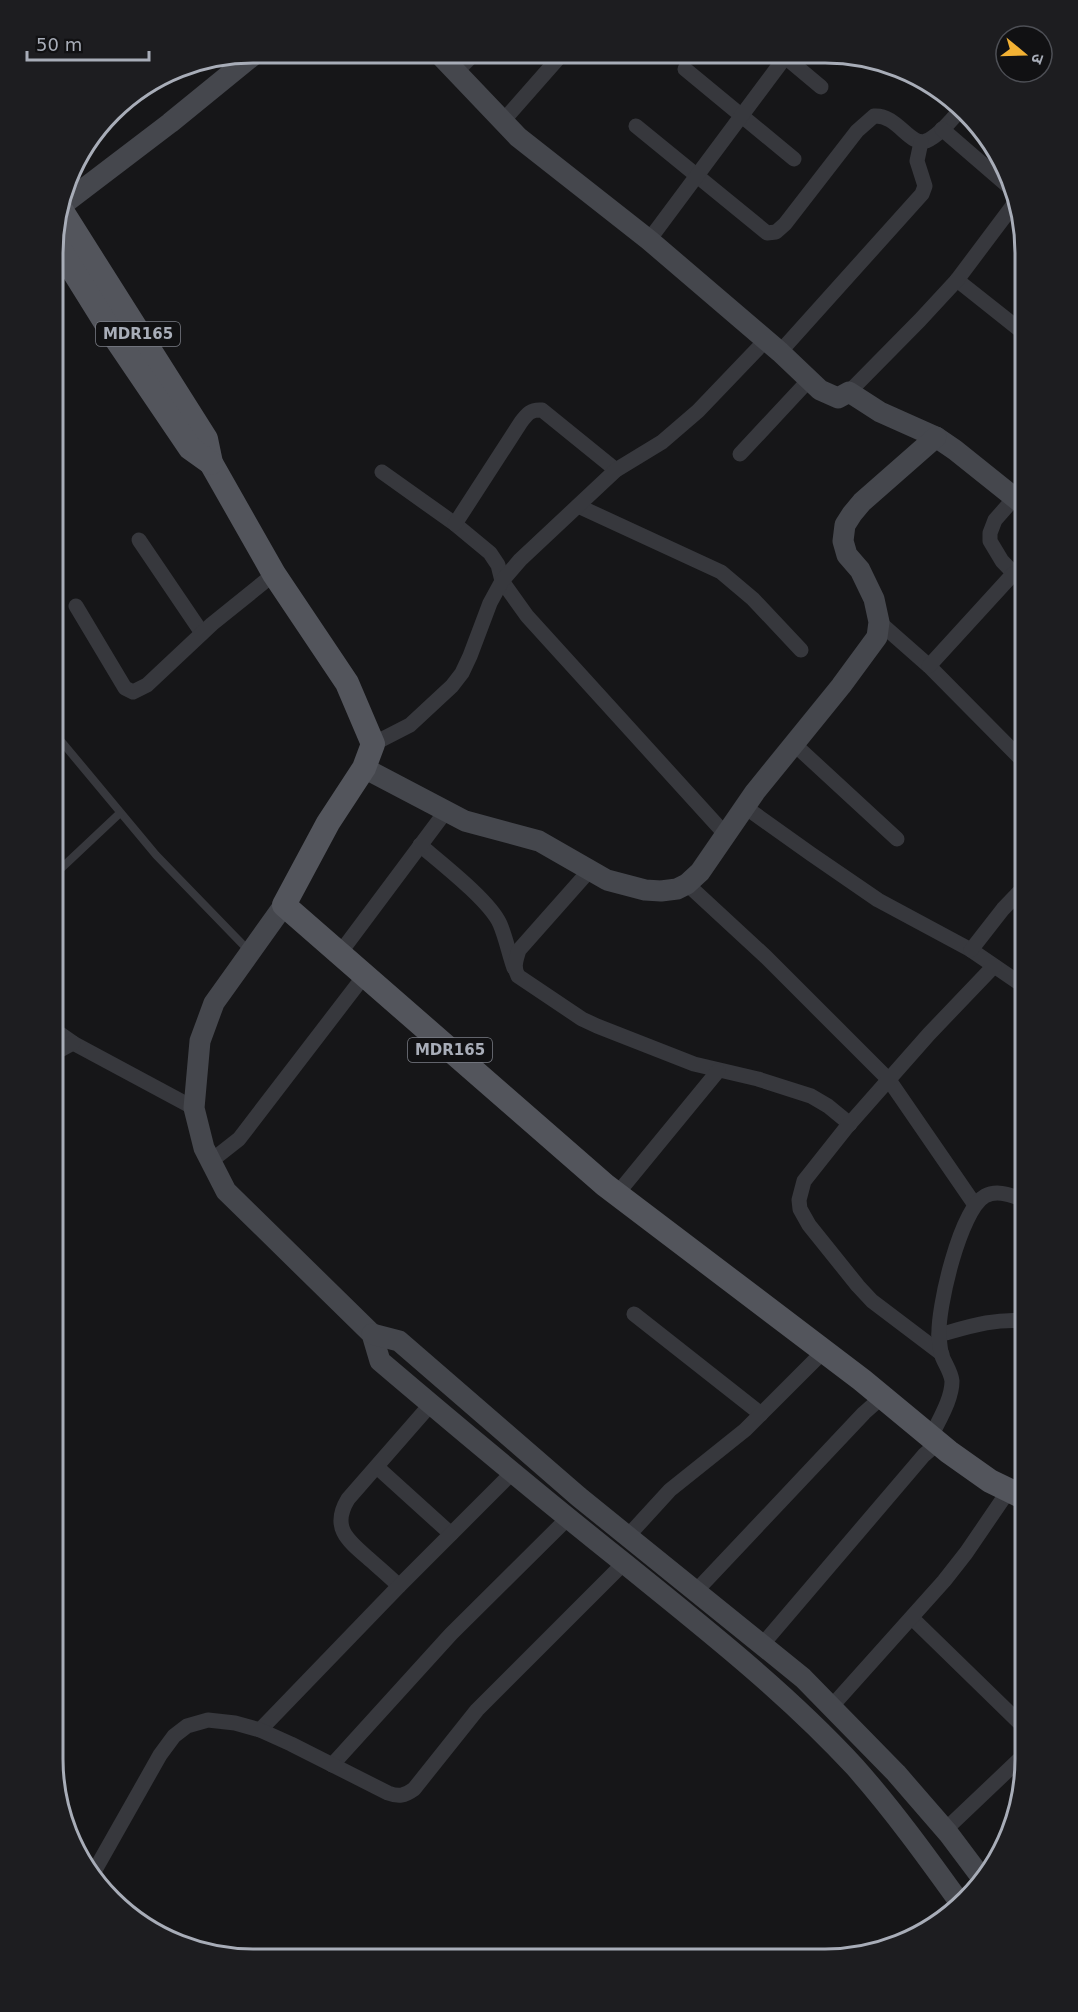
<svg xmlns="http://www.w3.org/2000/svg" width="1078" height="2012" viewBox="0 0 1078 2012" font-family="'DejaVu Sans','Noto Sans Devanagari',sans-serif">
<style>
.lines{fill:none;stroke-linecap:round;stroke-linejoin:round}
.lane{stroke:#37383d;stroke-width:8}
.street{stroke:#37383d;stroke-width:15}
.secondary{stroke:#45474d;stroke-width:21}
.primary{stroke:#53555c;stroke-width:24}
.labels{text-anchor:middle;stroke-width:4.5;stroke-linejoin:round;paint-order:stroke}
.shield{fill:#111113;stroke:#7b7e86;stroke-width:1.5}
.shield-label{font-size:15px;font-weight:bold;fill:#a8adb8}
.rim{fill:none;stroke:#a8adb8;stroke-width:3}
</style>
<rect width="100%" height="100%" fill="#161618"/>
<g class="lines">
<g class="lane">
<path d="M61,741L156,855L250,952"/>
<path d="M53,876L120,813"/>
</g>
<g class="street">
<path d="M784,56L821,87"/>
<path d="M685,69L794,159"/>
<path d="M456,72L474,54"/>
<path d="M503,121L562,54"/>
<path d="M636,126L767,233L776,232L785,224L857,131L874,116C897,114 910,147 926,141C940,135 952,119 961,109"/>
<path d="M942,129L1015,192"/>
<path d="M649,240L786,56"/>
<path d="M957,280L1025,334"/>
<path d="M780,352L922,194L925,186L917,161L921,142"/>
<path d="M849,392L920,320L957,280L1017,200"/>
<path d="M740,454L809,380"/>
<path d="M382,472L455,524L490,553L498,565L502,581L527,616L726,835"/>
<path d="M578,506L721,572L753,599L801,650"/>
<path d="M455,524L521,422C527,414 531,409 542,410L616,470"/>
<path d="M139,540L202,633"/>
<path d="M1025,585L1002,561L990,541V533L995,520L1025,486"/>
<path d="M76,606L125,688L133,692L147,685L212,624L274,574"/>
<path d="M879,622L929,666L1025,763"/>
<path d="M929,666L1013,574"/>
<path d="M373,744L410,725L452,686L462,673L470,656L490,603L502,581L520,560L616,470L662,442L698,411L766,340"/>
<path d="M794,744L897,839"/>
<path d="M745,807L811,854L878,900L971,950L1025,987"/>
<path d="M420,845C441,863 490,901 500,924C506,938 509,954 514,968"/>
<path d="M589,871L519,950C516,960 513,967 518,976L582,1019L597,1026L694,1064L758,1079L811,1096L828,1106L850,1124"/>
<path d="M687,884L766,957L889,1080L975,1205"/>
<path d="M971,950L1003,909L1025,886"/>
<path d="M340,953L446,811"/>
<path d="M53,1029L73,1043L194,1108"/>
<path d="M53,1054L73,1043"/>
<path d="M211,1161L239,1139L364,976"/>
<path d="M617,1194L718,1071"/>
<path d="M634,1314L761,1414"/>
<path d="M939,1335C968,1327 995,1318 1025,1321"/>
<path d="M942,1354L872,1301L858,1286L809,1225L800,1209L799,1200L804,1181L846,1128L929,1034L994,966"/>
<path d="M931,1437C938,1421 952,1400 952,1381C951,1372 945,1364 942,1356C940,1350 940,1343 939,1337C937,1309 960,1210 985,1196C998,1189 1012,1196 1025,1200"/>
<path d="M377,1467L451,1534"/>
<path d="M627,1537L670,1490L745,1430L824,1351"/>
<path d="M399,1586C389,1576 378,1567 368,1558C347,1540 331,1527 348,1499L431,1404"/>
<path d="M696,1591L864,1413L882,1397"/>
<path d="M912,1618L1025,1728"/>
<path d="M762,1645L924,1455L938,1443"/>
<path d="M832,1706L944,1581L966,1553L1009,1490"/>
<path d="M260,1730L399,1586L512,1473"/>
<path d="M332,1765L451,1634L568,1518"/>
<path d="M945,1830L1025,1754"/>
<path d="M95,1870L160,1755L174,1736L187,1726L208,1720L235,1723L260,1730L291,1744L388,1793C399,1797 404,1796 414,1789L477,1710L624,1563"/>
</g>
<g class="secondary">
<path d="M439,54L518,137L649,240L780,352L820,390L838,398L849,392L880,412L936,437L955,450L1025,506"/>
<path d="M61,206L170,123L256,53"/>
<path d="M364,768L465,821L539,841L607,880L645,890L661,891L677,889L687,884L700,872L755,792L841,686L877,637L879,622L874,599L860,570L847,555L843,541L845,525L852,514L862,502L936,437"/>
<path d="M284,905L214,1003L200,1041L194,1108L204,1148L226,1191L372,1334L380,1361C460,1429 541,1497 624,1563C703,1627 786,1692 855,1767C893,1810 927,1857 960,1903"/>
<path d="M372,1334L399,1341L579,1497L803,1678L896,1773L948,1833L984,1881"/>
</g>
<g class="primary">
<path d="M60,208L206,439L211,463L274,574L347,683L373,744L364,768L328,823L284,905L605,1185L862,1380L949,1452L990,1481L1025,1498"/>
<path d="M54,240L110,330L190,448L211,463"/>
</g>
</g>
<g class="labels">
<g class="shield">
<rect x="96" y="322" width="84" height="24" rx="4.5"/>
<rect x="408" y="1038" width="84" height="24" rx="4.5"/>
</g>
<g class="shield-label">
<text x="138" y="339">MDR165</text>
<text x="450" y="1055">MDR165</text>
</g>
</g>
<path d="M0 0H1078V2012H0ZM253 63H825A190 190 0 0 1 1015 253V1759A190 190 0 0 1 825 1949H253A190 190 0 0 1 63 1759V253A190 190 0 0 1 253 63Z" fill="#1d1d20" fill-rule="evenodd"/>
<path class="rim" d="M253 63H825A190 190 0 0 1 1015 253V1759A190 190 0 0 1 825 1949H253A190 190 0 0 1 63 1759V253A190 190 0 0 1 253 63Z"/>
<g transform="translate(1024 54) rotate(109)"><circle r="28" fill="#111113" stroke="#4d4f55" stroke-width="1.5"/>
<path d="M0-4.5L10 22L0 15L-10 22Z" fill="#f2b134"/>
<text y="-9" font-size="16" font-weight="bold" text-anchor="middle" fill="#a8adb8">उ</text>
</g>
<path d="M27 51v9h122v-9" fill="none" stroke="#a8adb8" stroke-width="3"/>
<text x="36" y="51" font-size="18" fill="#a8adb8" stroke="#111113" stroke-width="4.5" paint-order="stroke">50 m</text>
</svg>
